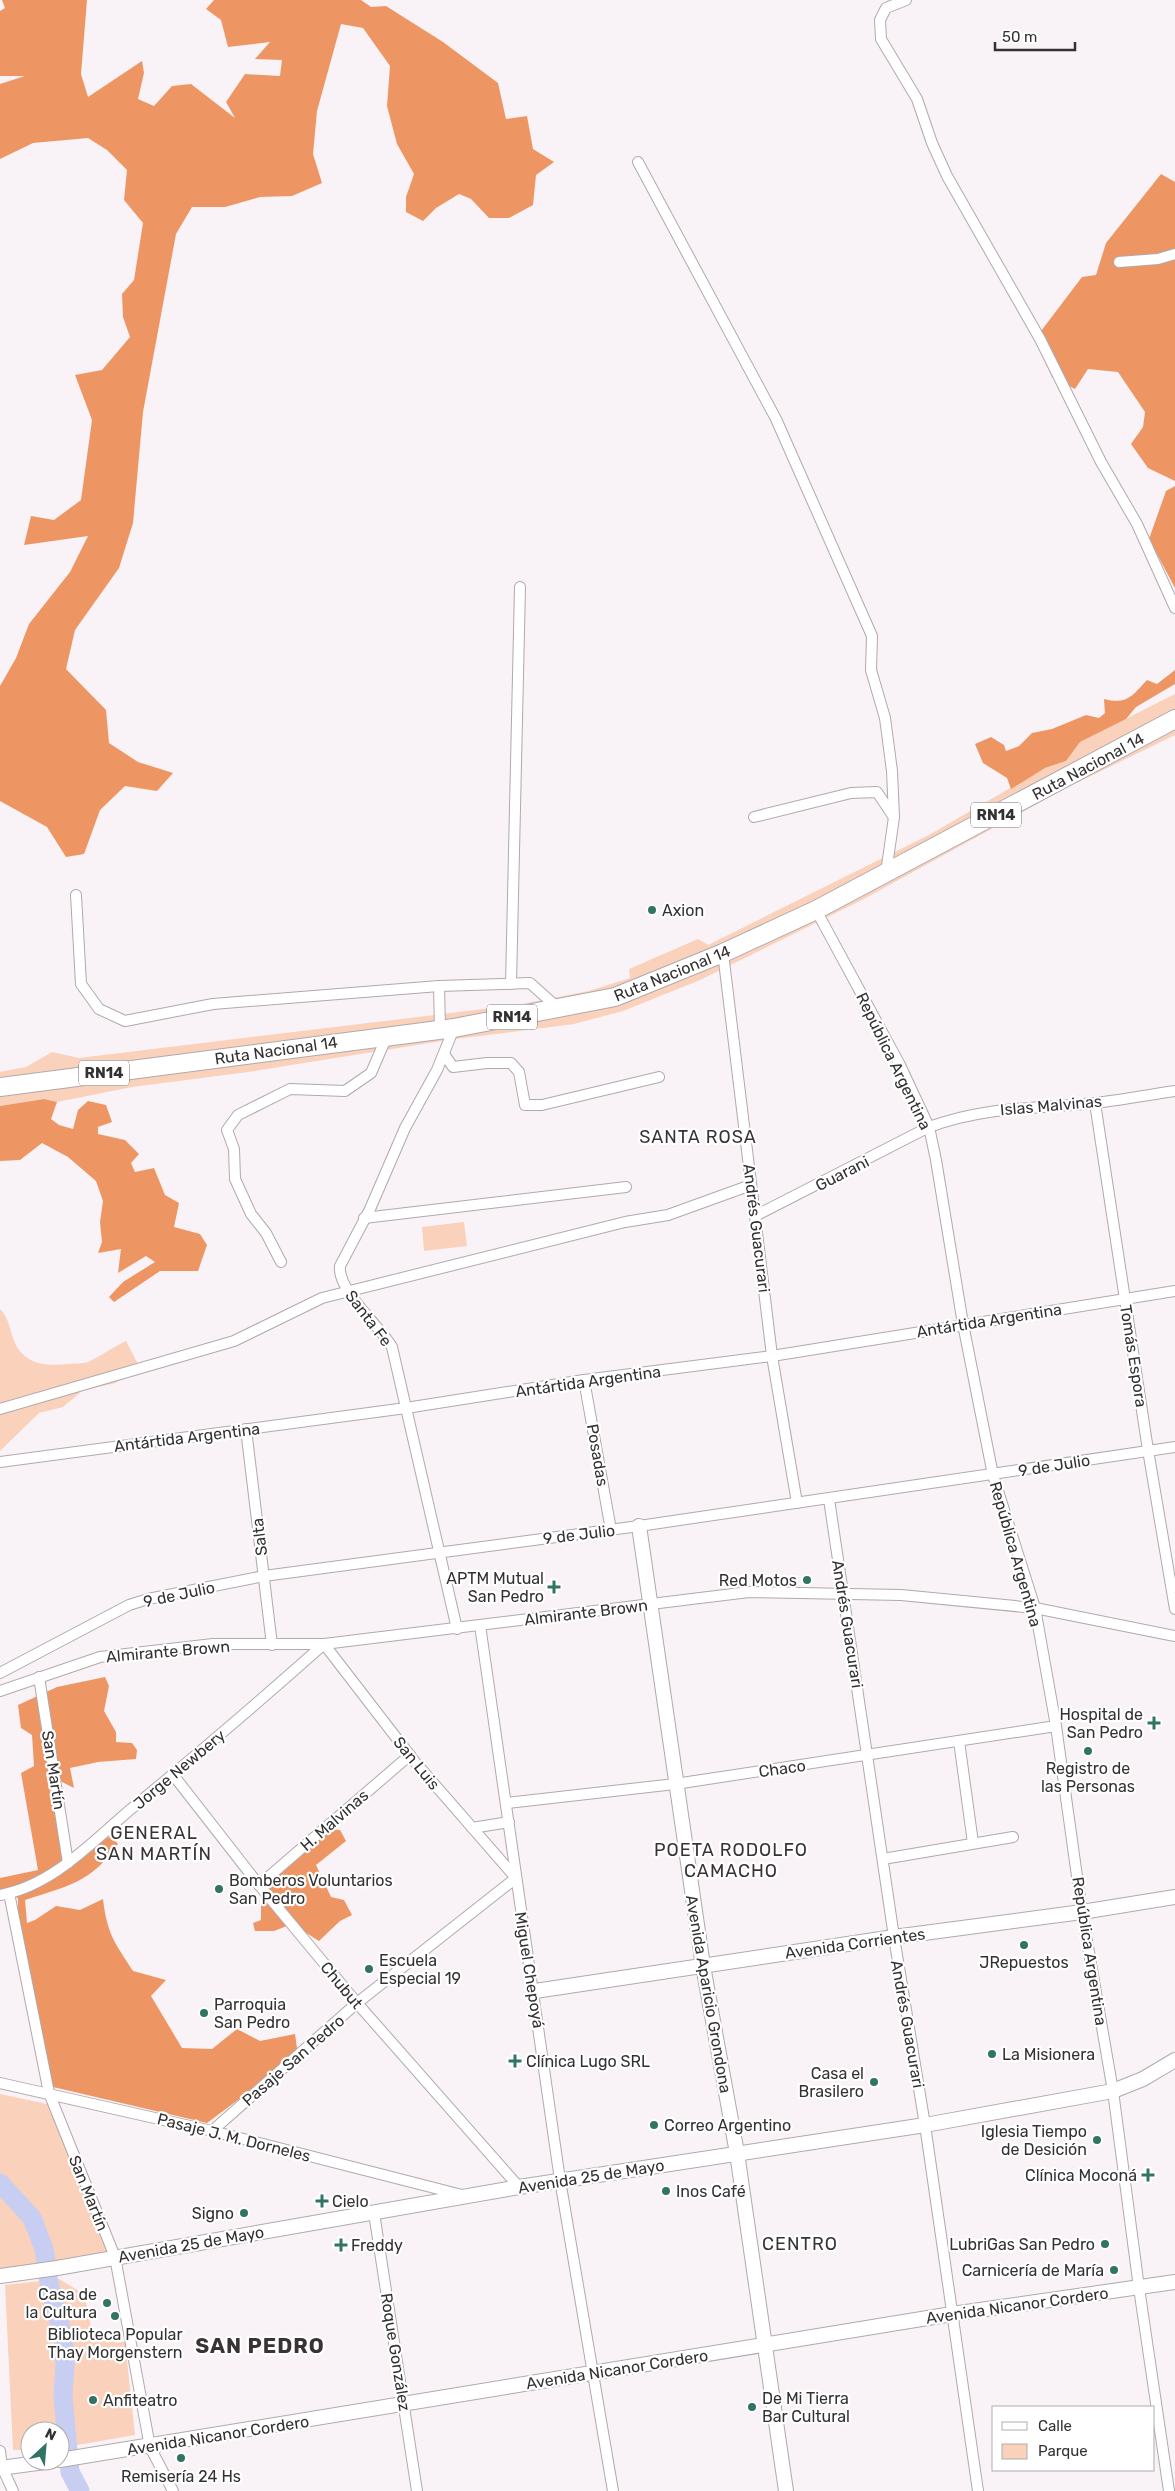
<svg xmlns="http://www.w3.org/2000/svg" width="1175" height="2491" viewBox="0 0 1175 2491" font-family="Rubik,sans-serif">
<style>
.green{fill:#fad1bb}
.forest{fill:#ee9663}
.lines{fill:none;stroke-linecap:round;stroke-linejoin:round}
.river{stroke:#c8cef2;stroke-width:19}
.street-casing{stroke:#b0a9ad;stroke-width:12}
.secondary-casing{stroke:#b0a9ad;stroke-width:16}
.highway-casing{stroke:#b0a9ad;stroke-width:20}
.street{stroke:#fff;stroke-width:10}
.secondary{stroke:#fff;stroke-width:14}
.highway{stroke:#fff;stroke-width:18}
.poi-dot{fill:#317466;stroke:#fff;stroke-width:2}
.labels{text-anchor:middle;stroke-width:4.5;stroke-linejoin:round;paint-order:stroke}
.shield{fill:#fff;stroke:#706f70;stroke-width:1}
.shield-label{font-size:15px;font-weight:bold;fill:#333132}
.street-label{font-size:16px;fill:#333132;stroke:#fff}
.poi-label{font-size:16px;fill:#333132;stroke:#fff;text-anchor:start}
.neighbourhood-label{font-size:18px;letter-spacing:1px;fill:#393336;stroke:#fff}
.district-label{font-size:21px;font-weight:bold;letter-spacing:1px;fill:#393336;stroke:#fff}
</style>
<rect width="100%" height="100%" fill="#f9f2f6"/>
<g class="green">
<path d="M1175,694V735L1062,790L862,900L700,980L623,1011L574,1024L448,1040L248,1072L132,1087L57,1102L44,1099L0,1106V1072L26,1067L52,1052L79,1058L517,1005L589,991L630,978L629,969L698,939L708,945L929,835L1045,768L1066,761L1080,742Z"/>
<path d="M464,1222L467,1246L424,1251L422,1227Z"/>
<path d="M0,1309C10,1318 10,1335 17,1347C29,1366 49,1366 69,1364C75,1363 83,1364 88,1362C101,1356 113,1347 126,1341L140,1368L115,1383L82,1391L63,1407L39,1413L0,1451Z"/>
<path d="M0,2094L47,2104L109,2247L104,2256L0,2269Z"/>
<path d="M59,2279L84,2294L94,2341L125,2342L135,2435L60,2448V2431H30V2450H13L5,2285Z"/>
</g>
<g class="forest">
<path d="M2,0H87L81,74L88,97L142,61L144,73L138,99L154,106L172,86L191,84L235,118L226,102L245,74L280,76L282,60L255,59L270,42L228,47L221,20L206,9L214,0H361L371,7L386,6L443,42L498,83L506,119L527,116L533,149L554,162L536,175L533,205L509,218H489L471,199L459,194L436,208L423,221L406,212V197L414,174L397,144L387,106L390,66L363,28L341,24L317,111L313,154L322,183L292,196L260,197L225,207H192L176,234L143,412L133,523L119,568L75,630L66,669L106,710L109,743L138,762L173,773L157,791L125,786L100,810L84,854L66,857L47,827L0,801V686L16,658L29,624L70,572L88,536L24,545L31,516L54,520L81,500L92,420L75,375L102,370L130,337L123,317L122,294L134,280L143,223L124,200L127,170L107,150L88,138L33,143L0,159V84L25,76H0V11L5,8Z"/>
<path d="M1161,174L1175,182V481L1148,468L1131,444L1143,427L1145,412L1118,372L1088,369L1075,389L1052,377L1035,339L1082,277L1096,275L1106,243Z"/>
<path d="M1175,486V588L1149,539L1166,491Z"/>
<path d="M1175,670V684L1136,707L1126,719L1080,742L1066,761L1045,768L1011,789L1007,778L983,763L975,744L991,737L1004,745L1006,751L1019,746L1032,733L1052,729L1086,715L1099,718L1105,713L1104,699C1127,705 1132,696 1147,680L1157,684Z"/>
<path d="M44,1099L57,1102L51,1119L59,1125L73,1129L78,1110L88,1101L106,1105L112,1122L98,1127V1134L125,1140L139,1154L131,1163L135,1172L154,1168L165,1195L179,1203L174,1227L200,1234L207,1245L198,1271H160L114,1302L109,1297L123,1282L155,1262L146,1256L118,1273L121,1249L98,1253L102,1242L100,1222L103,1201L96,1181L68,1157L42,1143L20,1160L0,1161V1106Z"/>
<path d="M105,1677L109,1686L104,1711L116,1732V1742L132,1743L137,1750L136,1759L98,1762L70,1768L74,1788L46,1774L57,1820L63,1860L111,1836L118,1844C91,1883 67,1886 25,1900L27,1923L35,1920L56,1906L80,1910L103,1899C107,1934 115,1943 133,1971L166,1980L151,1996L182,2048L212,2049L237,2029L260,2041L295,2034L298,2055L207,2123L53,2087L18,1924V1898L0,1893V1878L38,1870L21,1773L34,1766L32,1735L21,1728L18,1705L57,1687Z"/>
<path d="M328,1829L340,1830L346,1841L316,1865L331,1897L344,1900L352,1915L340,1921L319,1941L292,1924L274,1931H255L253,1923L261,1920V1894L277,1878L289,1861Z"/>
</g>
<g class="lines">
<path class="river" d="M0,2183L32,2218L44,2249L49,2283L63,2337L65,2364L63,2397L70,2472L80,2491"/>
<g class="street-casing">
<g id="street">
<path d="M906,0L886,8L880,20L881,39L917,99L932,143L947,176L1040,339L1101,462L1137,524L1175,608"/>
<path d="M638,162L776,419L872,636L871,670L885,718L892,771L894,817L886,873"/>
<path d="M1119,262L1158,259L1175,254"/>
<path d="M754,817L851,793L877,792L893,816"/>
<path d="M76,895L81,984L99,1009L125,1021L213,1004L439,986L530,983L559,1009"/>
<path d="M816,910L900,1065L929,1127L936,1160L963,1324L993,1475L1035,1608L1056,1726L1082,1912L1113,2091L1139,2288L1169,2491"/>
<path d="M723,953L772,1356L797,1503"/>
<path d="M511,984L520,587"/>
<path d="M439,986L440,1029"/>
<path d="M454,1028L437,1070L405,1128L370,1209L340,1266C337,1290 379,1325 392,1347L457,1629"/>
<path d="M444,1054L453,1067L487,1063H511L519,1072L525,1105H542L659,1077"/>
<path d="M1095,1103L1148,1450L1175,1609"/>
<path d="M755,1216L929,1127C987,1106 1035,1109 1095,1103C1122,1100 1148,1095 1175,1091"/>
<path d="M364,1218L626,1187"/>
<path d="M281,1262L266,1233L251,1214L235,1179L234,1149L227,1130L238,1115L290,1089L345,1091L371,1073L387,1036"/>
<path d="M584,1380L611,1530"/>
<path d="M0,1409L234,1341L322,1298L625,1222L668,1215L751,1185"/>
<path d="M246,1429L272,1645"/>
<path d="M0,1462L406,1408L584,1380L772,1356L1175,1291"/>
<path d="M829,1499L894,1937L925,2125L978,2491"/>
<path d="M480,1625L560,2180L613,2491"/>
<path d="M0,1673L129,1605L148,1599L264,1576L639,1526L1175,1447"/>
<path d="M39,1677L68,1863"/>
<path d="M0,1691L100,1657L213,1644H324L749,1592L901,1595L1035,1608L1175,1636"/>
<path d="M959,1741L973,1843"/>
<path d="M174,1776L259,1885L357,2003L519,2187"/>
<path d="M507,1803L675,1784L1056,1726"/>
<path d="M472,1828L509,1822"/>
<path d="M883,1859L1013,1837"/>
<path d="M259,1885L410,1755"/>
<path d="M9,1893L49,2093L115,2257L150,2447L173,2491"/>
<path d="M0,1895C52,1886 92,1842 131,1809C197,1755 261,1700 324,1644L415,1762L516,1878"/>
<path d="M0,2083L212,2131L462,2195"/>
<path d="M212,2131L357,2003L516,1878"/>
<path d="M374,2213L417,2491"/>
<path d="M0,2451L2,2467L13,2491"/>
</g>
</g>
<g class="secondary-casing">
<g id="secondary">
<path d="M639,1526L703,1966L737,2153L786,2491"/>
<path d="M535,1991L894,1937L1082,1912L1175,1897"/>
<path d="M0,2276L57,2268L519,2187L925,2125L1113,2091L1143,2079L1175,2060"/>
<path d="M60,2460L952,2314L1175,2282"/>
<path d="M0,2468L52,2461"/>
</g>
</g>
<g class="highway-casing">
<path id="highway" d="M0,1087L454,1028L615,997L723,953L816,910L1175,719"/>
</g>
<use href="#street" class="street"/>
<use href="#secondary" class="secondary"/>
<use href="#highway" class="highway"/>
</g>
<g class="poi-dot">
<circle cx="652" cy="910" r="5"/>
<circle cx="807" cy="1580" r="5"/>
<path d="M551.5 1579.5h5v5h5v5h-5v5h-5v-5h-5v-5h5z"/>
<path d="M1151.5 1715.5h5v5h5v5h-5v5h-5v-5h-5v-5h5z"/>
<circle cx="1088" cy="1751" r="5"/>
<circle cx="219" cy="1889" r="5"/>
<circle cx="1024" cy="1945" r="5"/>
<circle cx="369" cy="1969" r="5"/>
<circle cx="204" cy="2013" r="5"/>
<circle cx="992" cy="2054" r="5"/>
<path d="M512.5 2053.5h5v5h5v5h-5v5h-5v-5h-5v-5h5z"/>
<circle cx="874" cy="2082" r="5"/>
<circle cx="654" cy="2125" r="5"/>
<circle cx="1097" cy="2140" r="5"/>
<path d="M1145.5 2167.5h5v5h5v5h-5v5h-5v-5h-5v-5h5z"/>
<circle cx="666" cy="2191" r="5"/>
<path d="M319.5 2193.5h5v5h5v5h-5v5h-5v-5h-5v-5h5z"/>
<circle cx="244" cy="2213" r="5"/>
<circle cx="1105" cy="2244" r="5"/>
<path d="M338.5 2237.5h5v5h5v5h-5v5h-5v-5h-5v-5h5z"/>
<circle cx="1114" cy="2270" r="5"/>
<circle cx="107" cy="2303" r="5"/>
<circle cx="115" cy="2316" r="5"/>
<circle cx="93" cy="2400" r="5"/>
<circle cx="752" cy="2407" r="5"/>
<circle cx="181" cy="2458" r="5"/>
</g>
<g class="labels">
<g class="shield">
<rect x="971" y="802.5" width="50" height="25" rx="4"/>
<rect x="487" y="1004.5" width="50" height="25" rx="4"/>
<rect x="79" y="1060.5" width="50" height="25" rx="4"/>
</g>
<g class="shield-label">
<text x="996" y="820">RN14</text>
<text x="512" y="1022">RN14</text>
<text x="104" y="1078">RN14</text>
</g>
<g class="street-label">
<text transform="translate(1088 766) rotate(-28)" y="6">Ruta Nacional 14</text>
<text transform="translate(672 973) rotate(-22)" y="6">Ruta Nacional 14</text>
<text transform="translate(276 1050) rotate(-8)" y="6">Ruta Nacional 14</text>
<text transform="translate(894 1061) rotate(64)" y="6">República Argentina</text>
<text transform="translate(1051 1105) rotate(-5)" y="6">Islas Malvinas</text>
<text transform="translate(842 1173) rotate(-27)" y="6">Guarani</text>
<text transform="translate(757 1228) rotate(83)" y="6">Andrés Guacurari</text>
<text transform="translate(369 1318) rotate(53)" y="6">Santa Fe</text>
<text transform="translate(989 1320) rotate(-9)" y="6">Antártida Argentina</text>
<text transform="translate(1134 1356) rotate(81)" y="6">Tomás Espora</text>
<text transform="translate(588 1381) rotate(-8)" y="6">Antártida Argentina</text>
<text transform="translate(187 1437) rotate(-7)" y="6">Antártida Argentina</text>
<text transform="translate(598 1455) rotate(80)" y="6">Posadas</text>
<text transform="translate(1054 1465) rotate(-9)" y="6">9 de Julio</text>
<text transform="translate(579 1534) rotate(-7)" y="6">9 de Julio</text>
<text transform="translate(259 1537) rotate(-97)" y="6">Salta</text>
<text transform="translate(1016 1554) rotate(74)" y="6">República Argentina</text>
<text transform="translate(179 1594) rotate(-12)" y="6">9 de Julio</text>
<text transform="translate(586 1612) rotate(-7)" y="6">Almirante Brown</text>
<text transform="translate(848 1624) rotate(81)" y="6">Andrés Guacurari</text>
<text transform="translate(168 1651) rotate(-5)" y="6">Almirante Brown</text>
<text transform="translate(417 1763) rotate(51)" y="6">San Luis</text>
<text transform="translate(782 1768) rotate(-8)" y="6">Chaco</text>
<text transform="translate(179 1769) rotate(-40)" y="6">Jorge Newbery</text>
<text transform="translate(54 1770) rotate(81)" y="6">San Martín</text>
<text transform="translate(334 1820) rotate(-41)" y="6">H. Malvinas</text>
<text transform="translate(855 1943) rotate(-8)" y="6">Avenida Corrientes</text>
<text transform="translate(1090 1951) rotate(81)" y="6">República Argentina</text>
<text transform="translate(530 1970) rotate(81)" y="6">Miguel Chepoyá</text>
<text transform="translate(342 1985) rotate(50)" y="6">Chubut</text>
<text transform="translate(709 1994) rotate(80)" y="6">Avenida Aparicio Grondona</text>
<text transform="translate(908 2024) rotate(80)" y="6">Andrés Guacurari</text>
<text transform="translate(293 2060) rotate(-41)" y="6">Pasaje San Pedro</text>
<text transform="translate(234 2137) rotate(14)" y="6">Pasaje J. M. Dorneles</text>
<text transform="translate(591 2176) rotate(-9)" y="6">Avenida 25 de Mayo</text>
<text transform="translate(89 2193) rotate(68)" y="6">San Martín</text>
<text transform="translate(191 2244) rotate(-10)" y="6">Avenida 25 de Mayo</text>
<text transform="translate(1017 2305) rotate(-8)" y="6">Avenida Nicanor Cordero</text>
<text transform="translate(396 2352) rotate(81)" y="6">Roque González</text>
<text transform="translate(617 2369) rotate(-9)" y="6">Avenida Nicanor Cordero</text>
<text transform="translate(218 2435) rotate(-9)" y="6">Avenida Nicanor Cordero</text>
</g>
<g class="poi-label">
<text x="662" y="916">Axion</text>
<text x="544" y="1584" text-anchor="end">APTM Mutual<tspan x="544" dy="18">San Pedro</tspan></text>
<text x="797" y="1586" text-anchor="end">Red Motos</text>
<text x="1143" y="1720" text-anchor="end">Hospital de<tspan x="1143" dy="18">San Pedro</tspan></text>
<text x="1088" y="1774" text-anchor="middle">Registro de<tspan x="1088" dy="18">las Personas</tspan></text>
<text x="229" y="1886">Bomberos Voluntarios<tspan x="229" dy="18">San Pedro</tspan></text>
<text x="379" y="1966">Escuela<tspan x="379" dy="18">Especial 19</tspan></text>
<text x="1024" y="1968" text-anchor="middle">JRepuestos</text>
<text x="214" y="2010">Parroquia<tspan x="214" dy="18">San Pedro</tspan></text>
<text x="1002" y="2060">La Misionera</text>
<text x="526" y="2067">Clínica Lugo SRL</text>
<text x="864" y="2079" text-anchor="end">Casa el<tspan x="864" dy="18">Brasilero</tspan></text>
<text x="664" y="2131">Correo Argentino</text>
<text x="1087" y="2137" text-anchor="end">Iglesia Tiempo<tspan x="1087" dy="18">de Desición</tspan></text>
<text x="1137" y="2181" text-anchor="end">Clínica Moconá</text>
<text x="676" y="2197">Inos Café</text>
<text x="332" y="2207">Cielo</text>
<text x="234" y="2219" text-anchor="end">Signo</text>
<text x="1095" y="2250" text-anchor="end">LubriGas San Pedro</text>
<text x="351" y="2251">Freddy</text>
<text x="1104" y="2276" text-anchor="end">Carnicería de María</text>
<text x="97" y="2300" text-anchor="end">Casa de<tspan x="97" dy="18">la Cultura</tspan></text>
<text x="115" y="2340" text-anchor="middle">Biblioteca Popular<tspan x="115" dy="18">Thay Morgenstern</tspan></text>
<text x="762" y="2404">De Mi Tierra<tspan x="762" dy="18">Bar Cultural</tspan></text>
<text x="103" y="2406">Anfiteatro</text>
<text x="181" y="2482" text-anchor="middle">Remisería 24 Hs</text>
</g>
<g class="neighbourhood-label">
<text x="698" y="1143">SANTA ROSA</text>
<text x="154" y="1839">GENERAL<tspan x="154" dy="21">SAN MARTÍN</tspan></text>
<text x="731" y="1856">POETA RODOLFO<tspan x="731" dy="21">CAMACHO</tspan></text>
<text x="800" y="2250">CENTRO</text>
</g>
<g class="district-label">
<text x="260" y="2353">SAN PEDRO</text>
</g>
</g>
<rect x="992" y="2406" width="162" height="65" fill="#ffffff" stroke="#adadad"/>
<rect x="1002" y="2422" width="25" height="8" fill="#ffffff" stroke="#adadad"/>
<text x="1038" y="2431" font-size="15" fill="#333132">Calle</text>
<rect x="1002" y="2444" width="25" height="15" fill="#fad1bb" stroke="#adadad"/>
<text x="1038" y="2456" font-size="15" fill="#333132">Parque</text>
<g transform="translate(45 2446) rotate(26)"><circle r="24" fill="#ffffff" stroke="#adadad"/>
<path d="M0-4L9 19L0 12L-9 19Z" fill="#317466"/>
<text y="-8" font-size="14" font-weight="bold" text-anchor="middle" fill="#333132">N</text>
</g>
<path d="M995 42v8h80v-8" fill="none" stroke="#333132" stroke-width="2.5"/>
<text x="1002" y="42" font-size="15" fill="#333132" stroke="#ffffff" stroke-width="4" paint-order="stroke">50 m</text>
</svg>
